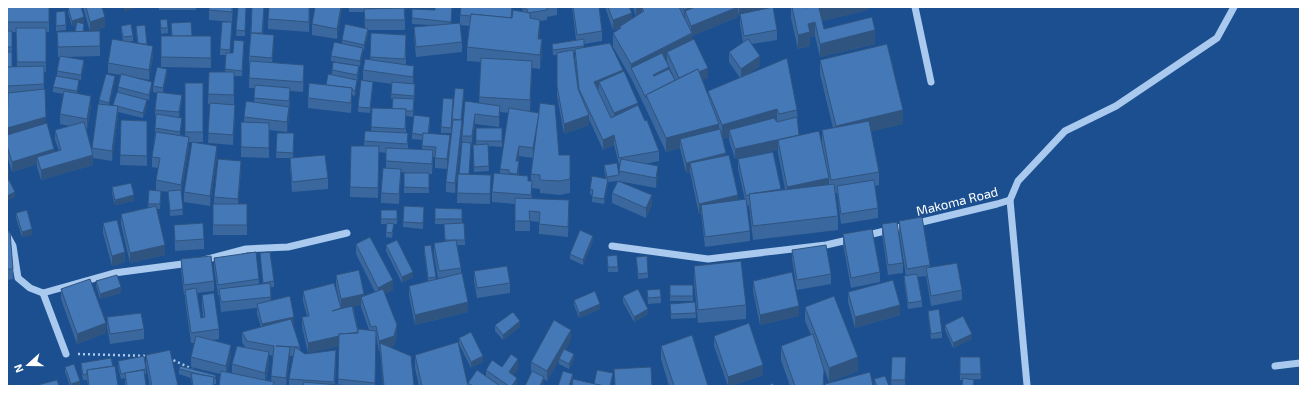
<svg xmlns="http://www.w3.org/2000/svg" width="1307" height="393" viewBox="0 0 1307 393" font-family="'Exo 2',sans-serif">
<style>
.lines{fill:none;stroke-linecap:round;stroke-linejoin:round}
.path{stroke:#a9c9ee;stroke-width:2.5;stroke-dasharray:2 3;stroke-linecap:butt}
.minor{stroke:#a9c9ee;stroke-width:7}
.wall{fill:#3a679d;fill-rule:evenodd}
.shaded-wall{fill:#305480}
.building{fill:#4478b7;stroke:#305480}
.labels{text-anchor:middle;stroke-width:3;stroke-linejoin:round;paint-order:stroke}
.street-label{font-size:13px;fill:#fff;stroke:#1b4f8f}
</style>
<rect width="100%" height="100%" fill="#1b4f8f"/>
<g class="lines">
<g class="path">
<path d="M78,354L149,356"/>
<path d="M169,358L192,369"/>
</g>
<g class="minor">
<path d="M915,7L931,82"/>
<path d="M1010,200L1027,385"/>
<path d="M7,235L13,246L18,278L30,288L43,293L66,354"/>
<path d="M864,236L997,204L1010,200L1018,181L1065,131L1116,106L1217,38L1234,7"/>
<path d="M612,246L708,259L826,245L852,239"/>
<path d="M204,260L246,249L288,247L347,233"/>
<path d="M43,293L114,273L190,263"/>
<path d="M1275,366L1300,363"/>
</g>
</g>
<g class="wall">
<path d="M7,7H49V32H46V72H44V89L46,123L54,152L59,151L55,140V130L70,126L60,124V114L63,94L53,92V87L57,76V71L60,57H58L57,32H75L76,25L72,26L68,13V7H81L84,22L81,23L84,29V32H90L83,7H102L105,27L90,32L100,31V56L67,57L84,65L81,80L69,78L79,86L77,93L91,106L87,129H86L92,153V148L99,104V100L115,81L109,105L113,106L118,92V87L121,75L108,73V63L123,41L121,31V26L133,36V41L128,42L137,43L136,26L145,25L147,45L153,56L149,80L134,77L152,87L149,100L145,99L147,105L143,118L118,112V116L112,161L93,158V165L41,180L37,167V164L12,172L7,156L8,96ZM12,32H16L17,67H12Z"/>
<rect x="159" y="7" width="37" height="3"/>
<path d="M209,7H233L232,22L209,20Z"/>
<path d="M238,7H246L245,36H236Z"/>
<path d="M252,7H264L263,34L274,45L272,63L304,75L303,92L290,91L289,117L287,132L269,130V158L241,157V122H244V117L254,102L255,88H249V56Z"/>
<path d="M310,7L309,32L268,29V19Z"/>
<path d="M315,7H342L337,39L312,35V24Z"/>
<path d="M349,7H369V9L405,7V30H368V34L364,50H363L360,66L331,61V56L342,44V40L365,28L364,12H349Z"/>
<path d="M452,7L451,23L462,42V52L416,57L414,37V27L432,25L412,24V9L435,10Z"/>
<path d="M522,7H559H557V15L547,17V20L540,21L539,39L542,53L540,69L532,68L530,112L559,155L570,179V193L560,195L540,193V189L532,188V199L569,210L568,237L539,234V222L530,221V231H515V204L492,202V192L500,174V169L509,113L500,112L499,127L475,124L471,146L469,175H491L490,204L457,203L458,174H459L462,146V136L479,103L481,62L467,61V47L469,26L460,25V15L512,14L523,12ZM519,156L533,158L531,174V181H528L519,175V171L518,161Z"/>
<path d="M572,7H599L602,31V41L584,44V48L623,71L638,105L659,151V161L645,164L658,177L656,188L618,181L652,205L646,218L612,203V193L618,181L608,182L604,204L592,202V195L590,194V189L606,178L604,170V165L619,175L620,168L614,145L603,150L589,119V125L564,134L557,96V55H553L552,44L576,40ZM575,52V59L578,85L573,53Z"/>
<path d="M605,7H629L632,19L636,17L633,7H776L773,8L777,30V40L752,44L760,66L746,75L797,110L799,135L825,162L822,144V130L833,128L820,74V60L903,124L871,131L879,172V185L875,186L878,208V218L841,224L837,193H835L838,216V230L753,240L749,205L747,206L750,231V241L705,247L701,213L699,214L690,172L686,173L680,148L666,152L646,109L631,78L613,47V33L619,29V28L613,30ZM738,11L739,16H740V24L743,42L729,52V62L740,78L708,91V96L702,80L708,78L692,39V36L738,17ZM666,60H667V62L675,80L669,69ZM729,137V140L735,159L778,150V153L785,189L781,190L773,152L738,159V169L745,200H738L726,155L723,139Z"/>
<path d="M791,7H805V8L868,7V10L822,21L824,29L875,44L820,57L815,36L810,37V46L798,49L791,18Z"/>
<path d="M56,12L66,25V30L56,31Z"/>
<path d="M160,20L168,28V33L161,34Z"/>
<path d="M232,28L230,53H233L244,46L242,76H234V105L235,115L233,145L208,143L210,104H208L209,72H225L226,55H220V49Z"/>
<path d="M371,33L406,45V65L414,76L413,84L415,90L413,117L406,116V133L408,143V149H422V140L412,139V133L430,122L429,134L450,145L447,169L435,168V157H433L432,174H429V193H404V173H407L401,172L399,204L381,203V193L386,168V153L379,152L378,198L350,197V187L364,146L365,131H371L372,108L392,109L393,99H391L392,84L363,80V70L370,60Z"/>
<path d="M161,36H211V68L161,67Z"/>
<path d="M332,70L359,71L355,96L352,95L351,113L308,108V98L326,85L332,74Z"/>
<path d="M167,74L163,93L182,100L179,118L182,123L180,135L185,136V83H203V142H195L217,156L210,206L184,202V192L192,142H189V147L181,193L183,215L170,216L168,192L161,191L160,209H157L165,255L130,263L121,224V214L148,208L149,190L159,191L156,190V180L158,168L152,167V157L155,134V128L156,115H155V110L157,93L153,92V86Z"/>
<path d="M373,87L370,113L358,112V107Z"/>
<path d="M464,94L461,120L462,130L455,193L446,192V182L452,125V119Z"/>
<path d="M453,104L451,133H441V127Z"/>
<path d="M121,120L147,121V166L120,165Z"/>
<path d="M502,128V147L488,146L489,171L474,172L473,150L476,145V141Z"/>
<path d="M277,133H294L293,158L328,178V189L292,192L290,168V158H276Z"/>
<path d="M241,171L238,204H247V235H213V204H214V197Z"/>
<path d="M112,187L134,201L115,205L112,193Z"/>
<path d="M424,207L423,229L403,227V222Z"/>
<path d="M435,208L462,209V223L465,240V245H457L461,268V273L468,312L415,325L409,296V286L428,281L424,252V246L436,277V279H438L434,253V243L445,242L444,224H435Z"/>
<path d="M381,210H397V224H394L392,238L386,237V232L387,224H381Z"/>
<path d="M16,213L32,235L22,237L16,218Z"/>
<path d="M899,221L930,265V268L962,290V300L931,306L926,276L918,277L922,301V307L908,309L904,281V276H906L899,231Z"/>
<path d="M103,223L125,262L112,266L103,233Z"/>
<path d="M882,224L903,263V273L888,275L882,234Z"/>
<path d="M174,225L204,239V249L175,251Z"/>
<path d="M7,232L13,269V279L7,280Z"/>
<path d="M843,234L880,272V282L851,288L843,244Z"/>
<path d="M593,241L583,265L570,259V254Z"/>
<path d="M356,244L393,290L385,294L397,335L394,346L390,347L414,386H383L380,351H379L376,336L375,386H289V379L293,356H290L286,386H219L220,374L191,367V357L194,343H191L185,300V295H184L181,269V259L214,281V291L197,293L201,318H203L202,305V295L219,329V339L213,340L231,355L227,372L232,373V364L245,347L242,342V332L261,327L257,314V308L221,312L219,295H218L214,268V258L259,279V284H263L260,253L274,281V287H270L271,301L294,327V328L300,347V351L305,354L336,360L335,385H338L339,346L308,353L302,327V317L307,316L303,301V291L341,309L336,285V275L364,296L375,292L356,254ZM361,305V307L369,330H358L353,306ZM269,355L273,356L271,381L266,380L269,362Z"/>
<path d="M386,245L413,277L402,283L386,251Z"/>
<path d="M792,250L831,274V284L797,290L792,260Z"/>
<path d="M607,256L618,267V272H608Z"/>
<path d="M636,257L648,273V278L638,279Z"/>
<path d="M694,266L746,305V319L698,323L694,280Z"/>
<path d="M474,271L510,283V293L477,298L474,281Z"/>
<path d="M96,281L121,293L100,299L96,286Z"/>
<path d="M753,281L799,316L760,325L753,291Z"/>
<rect x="670" y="285" width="23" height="16"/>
<path d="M61,289L106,333L77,344L61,299Z"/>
<path d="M647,290L661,297V303L648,304Z"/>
<path d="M848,292L900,315L855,328L848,302Z"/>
<path d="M623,296L648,314L634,322L623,302Z"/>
<path d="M574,300L600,309L579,318L574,305Z"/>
<path d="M695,302L696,318L671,319L670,304Z"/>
<path d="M805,307L858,371L829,382L823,366L824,370V386H790L781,360V346L811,335L805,321Z"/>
<path d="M928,311L942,332V338L931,339L928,316Z"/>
<path d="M107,317L144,329V339L110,344L107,327Z"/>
<path d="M495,325L520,327L503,340L495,331Z"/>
<path d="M945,325L972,339L953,348L945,330Z"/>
<path d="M714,336L763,375L731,386H728L714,346Z"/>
<path d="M459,338L483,362L471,368L459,344Z"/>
<path d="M571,340L565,350L574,359L569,369L559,364V360L547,381L544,379V382L542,386H525L532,372H531V362Z"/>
<path d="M661,346L708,386H669L661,359Z"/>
<path d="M146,355L178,386H150L146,365V374H144L146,386H125V378L121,379L118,367V361L146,365Z"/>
<path d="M415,355L468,385V383L486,376V370L502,367L518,369L513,375L517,386H419L415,368Z"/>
<path d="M892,357H906L905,386L891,385Z"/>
<path d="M960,357H980L981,379L960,380Z"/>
<path d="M81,363L113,366L118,386H88L87,380H83L81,369Z"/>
<path d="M65,367L80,386H70L65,372Z"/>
<path d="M179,369L216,379V384H214V386H192L191,378L179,374Z"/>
<path d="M874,379L889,386H875Z"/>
</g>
<g class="shaded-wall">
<path d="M124,7H138L124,12Z"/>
<path d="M309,7H310L309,32Z"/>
<path d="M341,7H342L337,39V29Z"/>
<path d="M636,7H654L644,11L642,9V15L636,17Z"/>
<path d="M690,7H715L685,11V19L684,20V10Z"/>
<path d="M738,7V17L692,36V47L667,52V60L635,76L631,68V64L691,34V26Z"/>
<path d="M739,7H776L740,16V14V16H739Z"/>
<path d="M822,7H868V10L819,22V8Z"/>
<path d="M632,13V23L613,30V20Z"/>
<path d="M84,17V22L72,26V21Z"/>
<path d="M105,17V27L90,32V22Z"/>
<path d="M540,20V34L538,52V39Z"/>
<path d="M815,22V36L810,37V46L798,49V35L808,24Z"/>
<path d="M368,29V34L364,50V45Z"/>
<path d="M875,30V44L820,57V44Z"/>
<path d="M274,35V45L272,68V58Z"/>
<path d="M542,39V53L540,69V55Z"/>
<path d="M153,46V56L149,80V70Z"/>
<path d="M363,48V53L360,66V61Z"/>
<path d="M760,56V66L741,79V69Z"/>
<path d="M84,60V65L81,80V75Z"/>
<path d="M532,61V75L530,114V100Z"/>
<path d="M304,65V75L303,92V82Z"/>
<path d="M359,66V71L357,80V75Z"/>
<path d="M414,66V76L413,87V77Z"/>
<path d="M669,67V77L653,85V75Z"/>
<path d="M708,68V78L681,91V81Z"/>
<path d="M167,69V74L163,94V88Z"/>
<path d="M623,70V80L599,82V90L594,82Z"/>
<path d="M115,76V81L109,108V103Z"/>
<path d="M79,80V86L77,97V91Z"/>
<path d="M357,80V85L355,96V91Z"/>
<path d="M152,82V87L149,100V95Z"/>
<path d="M373,82V87L370,113V108Z"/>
<path d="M290,88L289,117L287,132V122L289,109Z"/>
<path d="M352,88V98L351,113V103Z"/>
<path d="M464,89V94L461,126V120Z"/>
<path d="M182,95V100L179,118V112Z"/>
<path d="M91,96V106L87,129V119Z"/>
<path d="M147,100V105L143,118V113Z"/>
<path d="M638,103V113L614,123V113Z"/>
<path d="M235,105V115L233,145V135Z"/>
<path d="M118,106V116L112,161V151Z"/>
<path d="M500,106V116L499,127V117Z"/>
<path d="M777,109V123L729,130V137L722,139V125Z"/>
<path d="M903,110V124L836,140V126Z"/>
<path d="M539,113L533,158V148Z"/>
<path d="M475,114V124L472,146V136Z"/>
<path d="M589,115V125L564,134V124Z"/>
<path d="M46,117V127L7,138V128Z"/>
<path d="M182,118V123L180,137V132Z"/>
<path d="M462,120V130L455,193V183Z"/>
<path d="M719,124V138L680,139V148L666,152V138Z"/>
<path d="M450,135V145L447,169V159Z"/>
<path d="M614,135V145L603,150V140Z"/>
<path d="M189,137V147L181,195V185Z"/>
<path d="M778,140V150L735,159V149Z"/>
<path d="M217,146V156L210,206V196Z"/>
<path d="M519,146V156L516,171V161Z"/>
<path d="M54,149V159L37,157V164L12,172V162Z"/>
<path d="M726,153V163H690V172L686,173V163Z"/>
<path d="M93,155V165L41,180V170Z"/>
<path d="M241,161V171L238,209V199Z"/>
<path d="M519,161V171L517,184V174Z"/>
<path d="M658,166V177L656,188V178Z"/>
<path d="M401,169V179L399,204V194Z"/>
<path d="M9,171V181L7,182V172Z"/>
<path d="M829,178V192L787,200V187Z"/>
<path d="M608,179V184L604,204V199Z"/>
<path d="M532,181V191L531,205V195Z"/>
<path d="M15,192V197L7,201V196Z"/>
<path d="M134,195V201L115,205V200Z"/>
<path d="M652,195V205L646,218V208Z"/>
<path d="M738,195V205H701V213L699,214V204Z"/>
<path d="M32,229V235L22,237V232Z"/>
<path d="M593,236V241L583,265V260Z"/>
<path d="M165,245V255L130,263V253Z"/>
<path d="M125,252V262L112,266V256Z"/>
<path d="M413,272V277L402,283V277Z"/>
<path d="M393,280V290L378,298V288Z"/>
<path d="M121,287V293L100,299V294Z"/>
<path d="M364,294V304L361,297V305L341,309V299Z"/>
<path d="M468,302V312L415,325V315Z"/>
<path d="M600,304V309L579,318V313Z"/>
<path d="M900,305V315L855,328V317Z"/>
<path d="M799,306V316L760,325V315Z"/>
<path d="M648,309V314L634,322V317Z"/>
<path d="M294,317V327L262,334V324Z"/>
<path d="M520,321V327L503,340V335Z"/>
<path d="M106,323V333L77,344V334Z"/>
<path d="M397,325V335L394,346L381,350L380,343L379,351V341Z"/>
<path d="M571,330V340L547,381V371Z"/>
<path d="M358,332V342L308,353V343Z"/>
<path d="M972,334V339L953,348V343Z"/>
<path d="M231,345V355L226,376V366Z"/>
<path d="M290,347V357L286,386V378Z"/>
<path d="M336,350V360L334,386V382Z"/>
<path d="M269,352V362L265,383V373Z"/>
<path d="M574,354V359L569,369V364Z"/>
<path d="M483,356V362L471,368V362Z"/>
<path d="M858,357V371L829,382V368Z"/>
<path d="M518,359V369L509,382V372Z"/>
<path d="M763,365V375L731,386H728V377Z"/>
<path d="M613,373V378L611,386H610Z"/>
<path d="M573,374V379L571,386H569Z"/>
<path d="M544,377V382L542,386H540Z"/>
<path d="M517,378V386H512Z"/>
<path d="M80,381V386H71V384Z"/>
</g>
<g class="building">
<rect x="7" y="7" width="42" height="15"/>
<path d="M71,7H81L84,17L72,21L68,8Z"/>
<path d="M86,7H102L105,17L90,22Z"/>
<path d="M209,7H232V12L209,10Z"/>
<path d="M238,7H246L245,31L236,30Z"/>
<path d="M252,7H264L262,33H251Z"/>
<path d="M269,7H309V22L268,19Z"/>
<path d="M315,7H341L337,29L312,24Z"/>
<rect x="374" y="7" width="31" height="2"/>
<path d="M435,7H452L451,22L412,18V9L435,10Z"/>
<path d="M461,7H512L511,18L471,14V16L460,15Z"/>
<path d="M524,7H547V10L528,13L527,9H524Z"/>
<path d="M573,7H599L602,31L577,35Z"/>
<path d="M608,7H629L632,13L613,20Z"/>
<path d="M644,7H679L692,33L631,64L613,33L621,28L619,27L644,11L642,9Z"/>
<path d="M683,7H690L684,10Z"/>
<path d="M695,7H738L691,26L685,11Z"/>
<path d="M773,7L777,30L744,36L740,14Z"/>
<path d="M792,7H805V8L809,7H822L819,8L824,29L872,17L875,30L820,44L815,22L808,24L810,32L798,35Z"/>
<path d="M404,8L405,20H365L364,9Z"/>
<path d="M513,10L530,13V18L540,20L538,39H542L540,55L467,47L471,14L512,18Z"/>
<path d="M65,11L66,25L56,26V12Z"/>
<path d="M167,19L168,28H161L160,20Z"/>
<path d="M77,22L84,24L83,32L75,31Z"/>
<path d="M191,22L192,36H172L171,23Z"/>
<path d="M222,22H232L230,50L220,49Z"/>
<path d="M460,23L462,42L416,47L414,27Z"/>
<path d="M131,24L133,36L123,37L121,26Z"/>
<path d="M345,24L368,29L364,45L342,40Z"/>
<path d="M145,25L147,44H143L138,43L136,26Z"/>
<path d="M16,28H46V62H17Z"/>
<rect x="7" y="31" width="5" height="16"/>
<path d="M100,31V46L58,47L57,32Z"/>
<path d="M251,33L274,35L272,58L249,56Z"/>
<path d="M371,33L406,35L405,59L370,57Z"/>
<path d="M161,36H211V58L161,57Z"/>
<path d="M112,39L153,46L149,70L108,63Z"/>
<path d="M584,39V46L553,50L552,44Z"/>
<path d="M694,39L708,68L699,72L698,69L679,78L667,52Z"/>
<path d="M748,39L760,56L741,69L729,52Z"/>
<path d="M234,40L244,41L242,71L225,69L226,53H233Z"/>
<path d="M334,42L363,48L360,61L331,56Z"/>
<path d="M610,43L623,70L594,82L611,118L638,105L645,121L647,120L659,151L619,158L614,135L603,140L579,89L575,49Z"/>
<path d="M887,44L903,110L836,126L820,60Z"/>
<path d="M573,50L578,89L589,115L564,124L557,86V53Z"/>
<rect x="7" y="52" width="5" height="15"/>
<path d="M662,53L669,67L653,75L654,76L669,69L675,80L646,95V98L631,68Z"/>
<path d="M60,56L84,60L81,75L57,71Z"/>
<path d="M481,58L532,61L530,100L479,97Z"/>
<path d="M787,58L797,110L779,114L777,109L722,125L708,91Z"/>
<path d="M365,59L414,66L413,77L363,70Z"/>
<path d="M250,61L304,65L303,82L249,78Z"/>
<path d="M333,62L359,66L357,75L332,70Z"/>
<path d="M44,66V84L7,86V67Z"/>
<path d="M157,67L167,69L163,88L153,86Z"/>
<path d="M698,69L719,124L666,138L646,95Z"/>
<path d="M624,71L638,103L614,113L599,82Z"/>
<path d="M209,72H234V95L208,94Z"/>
<path d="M106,74L115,76L109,103L99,100Z"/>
<path d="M121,74L152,82L149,95L118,87Z"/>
<path d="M328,74L357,80L355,91L352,90V88L326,85Z"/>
<path d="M56,76L79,80L77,91L53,87Z"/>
<path d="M361,80L373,82L370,108L358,107Z"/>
<path d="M392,82L415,84L414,96L391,94Z"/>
<rect x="185" y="83" width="18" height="49"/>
<path d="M309,83L352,88L351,103L308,98Z"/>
<path d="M255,85L290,88L289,101L254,98Z"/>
<path d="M455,88L464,89L461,120L452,119Z"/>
<path d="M45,89L46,117L7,128L8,93Z"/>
<path d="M64,91L91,96L87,119L60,114Z"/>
<path d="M117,92L147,100L143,113L113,105Z"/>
<path d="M157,92L182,95L179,112L155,110Z"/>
<path d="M393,98L414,99L413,111H406V109H392Z"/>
<path d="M443,98L453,99L451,128L441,127Z"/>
<path d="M246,101L289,107L287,122L244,117Z"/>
<path d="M465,101L500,106L499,117L475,114L472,136H462Z"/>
<path d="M210,103L235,105L233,135L208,133Z"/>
<path d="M540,103L555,105L559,155H570V179L560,181L540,180V175L531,174Z"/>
<path d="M98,104L118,106L112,151L92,148Z"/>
<path d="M372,108L406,109L405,129L371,127Z"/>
<path d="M509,108L539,113L533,148L519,146L516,161H519L517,174L509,173V170L500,169Z"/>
<path d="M156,114L182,118L180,132L155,128Z"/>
<path d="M414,115L430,117L428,134L423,133L422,135L412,133Z"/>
<path d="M797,117L799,135L735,149L729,130L774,118L777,122Z"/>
<path d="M121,120L147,121V156L120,155Z"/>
<path d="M453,120H462L455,183L446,182Z"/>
<path d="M869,121L879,172L831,180L822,130Z"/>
<path d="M84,122L93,155L41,170L37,157L61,150L55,130Z"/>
<path d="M241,122L269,123V148L241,147Z"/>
<path d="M47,123L54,149L12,162L7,146V135Z"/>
<rect x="476" y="128" width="26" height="13"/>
<path d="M720,129L726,153L686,163L680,139Z"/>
<path d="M365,131L408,133L407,144L364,141Z"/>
<path d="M819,131L829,178L787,187L778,140Z"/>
<path d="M156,132L189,137L181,185L156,180L160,158L152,157Z"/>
<path d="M277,133H294L293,153L276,152Z"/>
<path d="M423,133L450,135L447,159L435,158L436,147L422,146Z"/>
<path d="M192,142L217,146L210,196L184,192Z"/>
<path d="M462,142L471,143L469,174H459Z"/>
<path d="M488,144L489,166L474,167L473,145Z"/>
<path d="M351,146H379L378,188L350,187Z"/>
<path d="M386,148L433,150L432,164L386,161Z"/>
<path d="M773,152L781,189L769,191L749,194V195L746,196L738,159Z"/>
<path d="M325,155L328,178L292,182L290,158Z"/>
<path d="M729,155L738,195L699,204L690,163Z"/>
<path d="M218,159L241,161L238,199L214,197Z"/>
<path d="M621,159L658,166L656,178L619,171Z"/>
<path d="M617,163L619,175L607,177L604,165Z"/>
<path d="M7,165L9,171L7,172Z"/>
<path d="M383,168L401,169L399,194L381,193Z"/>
<path d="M404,173H429V188L404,187Z"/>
<path d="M494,173L528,176V181H532L531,195L492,192Z"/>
<path d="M458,174L491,175L490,194L457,193Z"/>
<path d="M592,176L608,179L604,199L592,197L593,190L590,189Z"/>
<path d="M9,180L15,192L7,196V181Z"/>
<path d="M874,180L878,208L841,214L837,186Z"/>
<path d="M618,181L652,195L646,208L612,193Z"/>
<path d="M131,183L134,195L115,200L112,187Z"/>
<path d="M834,184L838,216L753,226L749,194Z"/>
<path d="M149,190L161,191L160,204H148Z"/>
<path d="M181,190L183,209L170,211L168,191Z"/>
<path d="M515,198L569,200L568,227L539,224L540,212L529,211L530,221H515Z"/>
<path d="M746,199L750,231L705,237L701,205Z"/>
<rect x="213" y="204" width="34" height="21"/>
<path d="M156,206L165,245L130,253L121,214Z"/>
<path d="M404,206L424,207L423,223L403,222Z"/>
<path d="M435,208L462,209V219H435Z"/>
<path d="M27,210L32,229L22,232L16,213Z"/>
<rect x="381" y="210" width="16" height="9"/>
<path d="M922,217L930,265L907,269L899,221Z"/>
<path d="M117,220L125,252L112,256L103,223Z"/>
<path d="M897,222L903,263L888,265L882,224Z"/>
<path d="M203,223L204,239L175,241L174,225Z"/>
<path d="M387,223L394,224L392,233L386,232Z"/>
<path d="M464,223L465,240H445L444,224Z"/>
<path d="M872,229L880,272L851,278L843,234Z"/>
<path d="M580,230L593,236L583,260L570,254Z"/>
<path d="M7,232H10L13,269H7Z"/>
<path d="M370,237L393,280L378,288L356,244Z"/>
<path d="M397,240L413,272L402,277L386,245Z"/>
<path d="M456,240L461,268L439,271L434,243Z"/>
<path d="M431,245L436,277L428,278L424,246Z"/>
<path d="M826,245L831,274L797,280L792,250Z"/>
<path d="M256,252L259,279L218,285L214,258Z"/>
<path d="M270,252L274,281L263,283L260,253Z"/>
<path d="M617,255L618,267H608L607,256Z"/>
<path d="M211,256L214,281L184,285L181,259Z"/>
<path d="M647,256L648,273L638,274L636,257Z"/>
<path d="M741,261L746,305L698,310L694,266Z"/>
<path d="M957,263L962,290L931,296L926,268Z"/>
<path d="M507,266L510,283L477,288L474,271Z"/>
<path d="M359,270L364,294L341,299L336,275Z"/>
<path d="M792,272L799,306L760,315L753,281Z"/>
<path d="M462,273L468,302L415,315L409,286Z"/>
<path d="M917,274L922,301L908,303L904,276Z"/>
<path d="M117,275L121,287L100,294L96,281Z"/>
<path d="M90,279L106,323L77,334L61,289Z"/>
<path d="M893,280L900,305L855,317L848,292Z"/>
<path d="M270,283L271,297L221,302L219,289Z"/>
<path d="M334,283L341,308L332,311L352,306L358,332L353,333L339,334V336L308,343L302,317L309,316L303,291Z"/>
<rect x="670" y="285" width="23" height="11"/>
<path d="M196,288L201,318L205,317L202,295L214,293L219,329L191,333L185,290Z"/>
<path d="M383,289L397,325L394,336L379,341L376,326L371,327L361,297Z"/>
<path d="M638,289L648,309L634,317L623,296Z"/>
<path d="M660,289L661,297L648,298L647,290Z"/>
<path d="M595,291L600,304L579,313L574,300Z"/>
<path d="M290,296L294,317L262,324L257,304Z"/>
<path d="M834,296L858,357L829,368L805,307Z"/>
<path d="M695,302L696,313L671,314L670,304Z"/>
<path d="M939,309L942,332L931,334L928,311Z"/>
<path d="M513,312L520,321L503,335L495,325Z"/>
<path d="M141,313L144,329L110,334L107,317Z"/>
<path d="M963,316L972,334L953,343L945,325Z"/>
<path d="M291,319L300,347L276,346L290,347L286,378L271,376L274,346L247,341L242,332Z"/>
<path d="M554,320L571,330L547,371L531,362Z"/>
<path d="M749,323L763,365L728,377L714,336Z"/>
<path d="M358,329L376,331L375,383L338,379L339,334L358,333Z"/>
<path d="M471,332L483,356L471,362L459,338Z"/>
<path d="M813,334L824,370L823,386H795L781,346Z"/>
<path d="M692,335L708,386H674L661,346Z"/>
<path d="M196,336L231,345L226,366L191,357Z"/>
<path d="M458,342L468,386H422L415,355Z"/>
<path d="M380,343L411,356L414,386H384Z"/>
<path d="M237,346L269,352L265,373L232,364Z"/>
<path d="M295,347L305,354L336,350L334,382L289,379Z"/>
<path d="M564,349L574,354L569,364L559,359Z"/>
<path d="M170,350L178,386H152L146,355Z"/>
<path d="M511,354L518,359L509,372L517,378L512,386H509L486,370L492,360L502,367Z"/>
<path d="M144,356L146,369L121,374L118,361Z"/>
<path d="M892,357H906L905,380H891Z"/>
<path d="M960,357H980L981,374H960Z"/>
<path d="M111,358L113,366L87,370V374L83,375L81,363Z"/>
<path d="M74,364L80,381L71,384L65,367Z"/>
<path d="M115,366L118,386H89L87,370Z"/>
<path d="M180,366L215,375L216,379L214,378V377L198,374L179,369Z"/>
<path d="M651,367L652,386H615L614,369Z"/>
<path d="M144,370L146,386H127L125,373Z"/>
<path d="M477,370L500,386H473L468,383Z"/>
<path d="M597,370L613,373L610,386H604L594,384Z"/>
<path d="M221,371L274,382L273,386H219Z"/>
<path d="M532,371L544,377L540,386H525Z"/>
<path d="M563,371L573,374L569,386H558Z"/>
<path d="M870,372L873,386H826L825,384Z"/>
<path d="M191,373L214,377L213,386H193Z"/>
<path d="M885,376L889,386H877L874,379Z"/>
<path d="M963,378L974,380L973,386H962Z"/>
<path d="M573,379L604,386H572Z"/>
<path d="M57,380L59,386H34Z"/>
<path d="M304,382L351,386H303Z"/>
<path d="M772,383L775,386H768Z"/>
</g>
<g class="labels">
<g class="street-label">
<text transform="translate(957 201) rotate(-14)" y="5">Makoma Road</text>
</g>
</g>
<rect width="1307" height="393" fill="none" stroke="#ffffff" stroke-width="16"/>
<g transform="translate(28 365) rotate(249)" stroke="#1b4f8f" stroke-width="3" paint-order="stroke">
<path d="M0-3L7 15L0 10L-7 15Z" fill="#ffffff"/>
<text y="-6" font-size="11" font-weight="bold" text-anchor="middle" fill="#ffffff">N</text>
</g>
</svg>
